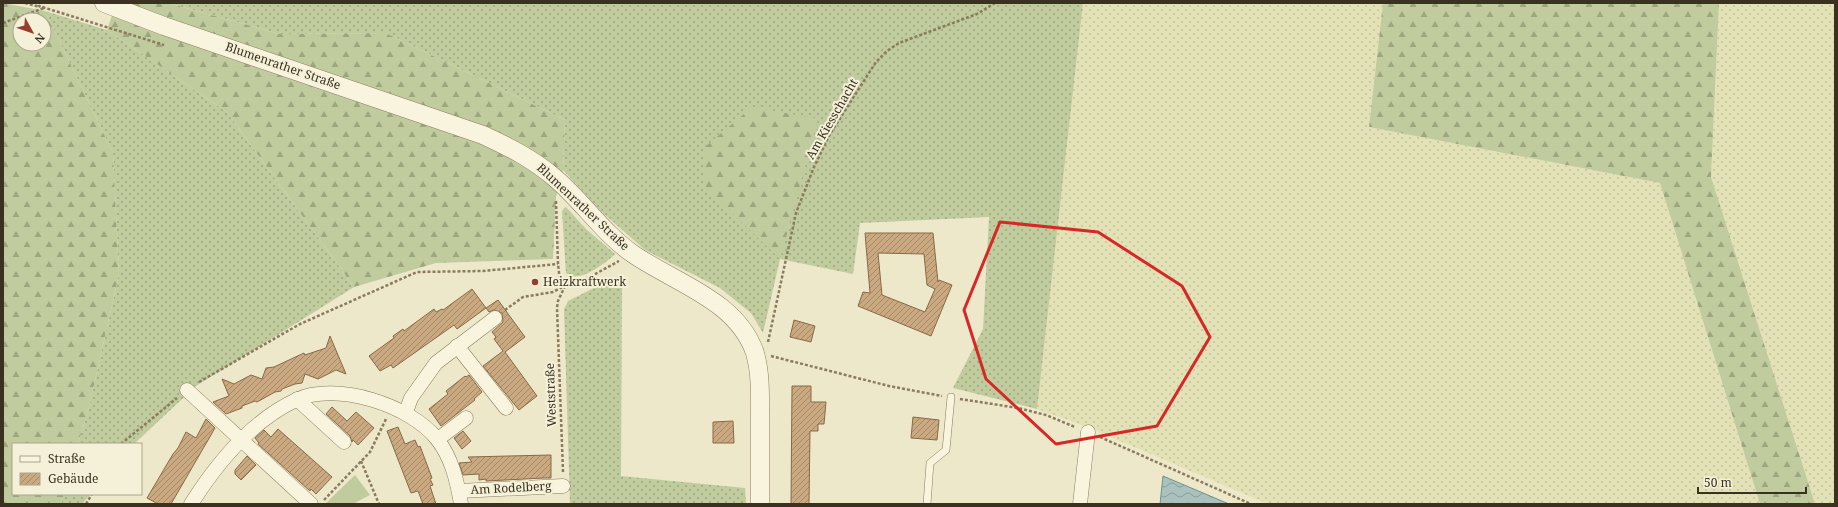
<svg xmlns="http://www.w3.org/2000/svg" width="1838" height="507" viewBox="0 0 1838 507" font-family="'Noto Serif',serif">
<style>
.farmland{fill:url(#farmland-dots)}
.grass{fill:url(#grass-dots)}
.forest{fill:url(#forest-firs);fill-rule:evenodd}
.park{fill:#c0cc9d}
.water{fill:url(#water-waves);stroke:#71918d}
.building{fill:url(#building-hatch);stroke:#886945;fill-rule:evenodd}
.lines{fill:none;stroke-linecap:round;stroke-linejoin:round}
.service-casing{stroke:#8a7b5e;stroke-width:8}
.minor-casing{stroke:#8a7b5e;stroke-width:15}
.tertiary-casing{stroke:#8a7b5e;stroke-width:19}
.path{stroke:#8a7b5e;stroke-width:2.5;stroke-dasharray:3 2;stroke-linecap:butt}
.service{stroke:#f8f4dd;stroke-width:7}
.minor{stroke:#f8f4dd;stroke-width:14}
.tertiary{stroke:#f8f4dd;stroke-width:18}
.marked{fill:none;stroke:#d62828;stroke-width:3;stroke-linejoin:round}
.poi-dot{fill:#973d30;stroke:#f5f1d9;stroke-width:1.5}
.labels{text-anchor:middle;stroke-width:4;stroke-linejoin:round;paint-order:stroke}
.street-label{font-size:12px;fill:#3b3121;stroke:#f5f1d9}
.poi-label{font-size:12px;fill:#3b3121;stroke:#f5f1d9;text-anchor:start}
</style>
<defs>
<pattern id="farmland-dots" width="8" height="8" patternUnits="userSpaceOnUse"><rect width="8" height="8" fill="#e3e2b7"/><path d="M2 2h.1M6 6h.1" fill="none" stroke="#c4c29d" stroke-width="1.8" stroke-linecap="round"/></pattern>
<pattern id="grass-dots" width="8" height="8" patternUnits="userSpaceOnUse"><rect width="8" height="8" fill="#c0cc9d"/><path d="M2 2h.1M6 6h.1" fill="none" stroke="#9da680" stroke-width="1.8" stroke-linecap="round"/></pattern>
<pattern id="forest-firs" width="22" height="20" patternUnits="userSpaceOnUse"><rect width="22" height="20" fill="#c0cc9d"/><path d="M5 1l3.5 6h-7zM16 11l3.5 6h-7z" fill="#9da680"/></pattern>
<pattern id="water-waves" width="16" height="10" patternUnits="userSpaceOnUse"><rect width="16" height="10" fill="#aac2be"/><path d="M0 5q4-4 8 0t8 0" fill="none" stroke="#8c9e9a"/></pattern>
<pattern id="building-hatch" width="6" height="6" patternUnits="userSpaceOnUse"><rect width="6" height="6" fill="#caa981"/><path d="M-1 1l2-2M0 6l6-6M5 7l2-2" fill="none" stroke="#a58a69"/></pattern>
</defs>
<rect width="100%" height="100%" fill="#eee8ca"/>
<g class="farmland">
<path d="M1083,3H1383L1369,127L1660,183L1760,504H1268L1087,427L1037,409Z"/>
<path d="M1719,3H1835V504H1815L1711,177Z"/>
</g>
<g class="grass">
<path d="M168,3H1083L1037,409L953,388L983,329L989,217L860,223L853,274L780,259L763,333L751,313L720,288L645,250L602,212L563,170L565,120L386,33L280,34Z"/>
<path d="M45,11L107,30L227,112L354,287L196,386L134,444H78L89,407L119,274L113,153Z"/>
<path d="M566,207L585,228L615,254C606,263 577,285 566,273L562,212L564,208Z"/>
<path d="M622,274L621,476L745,488L746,504H570L564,309L568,301Z"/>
<path d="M64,494H91L82,504H61Z"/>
</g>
<g class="forest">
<path d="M3,3L45,11L113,153L119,274L89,407L78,444H13V494H64L61,504H3ZM20,20H44V44H20Z"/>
<path d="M116,3H168L280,34L386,33L565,120L563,170L556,197L553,259L436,263L354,287L227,112L107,30Z"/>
<path d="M1383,3H1719L1711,177L1815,504H1760L1660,183L1369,127Z"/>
<path d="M752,107L818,119L780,259L705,187V147Z"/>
</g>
<path class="park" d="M355,475L370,495L353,504H325Z"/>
<path class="water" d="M1163,476L1229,504H1160Z"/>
<g class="building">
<path d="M865,233H933L938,282L939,280L952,285L931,336L858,306L863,292L870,293ZM878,253L924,254L927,285L935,289L925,312L882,295Z"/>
<path d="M472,289L486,308L457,329L454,325L393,368L391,365L380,371L369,356L394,338L393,336L403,329L404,331L434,309L436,312L442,309L443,310Z"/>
<path d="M498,300L525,337L505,352L537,396L519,410L483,366L503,351L494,339L496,337L492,332L503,322L502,313L494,310L489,312L486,308Z"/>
<path d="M794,320L815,326L811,342L790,337Z"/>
<path d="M330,336L346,374L336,370L318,379L305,374L302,383L295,384L282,389L281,391L275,392L257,402L255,401L242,406V408L226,414L213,402L229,396L222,379L234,384L251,375L262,379L266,368L274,367L304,353L305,355L326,348Z"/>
<path d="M469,375L482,392L474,399L475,400L441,426L429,409L448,394L446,391L465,376L466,377Z"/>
<path d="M792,386H811V402H826L824,424H818V431H810L809,504H791Z"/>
<path d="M332,407L347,421L356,412L374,428L358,445L353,440L352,442L350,436L326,414Z"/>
<path d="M913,417L939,420L937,440L911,438Z"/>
<path d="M206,419L215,428L171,504H158L147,498L173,454L178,448L186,432L196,438Z"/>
<path d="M733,421L734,443H713V422Z"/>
<path d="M398,427L405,444L415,440L418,447L420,446L432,478L430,479L433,485L430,486L436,504H423L418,491L411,493L387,431Z"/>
<path d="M278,429L332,477L316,494L311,489L310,491L258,444L259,443L255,438L264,430L271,437Z"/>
<path d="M463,431L471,441L462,449L454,438Z"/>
<path d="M551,455V478H544L486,481V479L479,480V474L463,475L459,463L472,462L468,457Z"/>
<path d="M247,456L256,465L241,480L235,474V470Z"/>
</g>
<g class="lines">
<g class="service-casing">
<path id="service" d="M927,504L930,463L946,450L951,397"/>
</g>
<g class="minor-casing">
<g id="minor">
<path d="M457,346L506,408"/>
<path d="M187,390L311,504"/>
<path d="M297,399L344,442"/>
<path d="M406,412L411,398L436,363L495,318"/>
<path d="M438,439L466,418"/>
<path d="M459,491L563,486"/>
<path d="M191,504C217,463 251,421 296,400C336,381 410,405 437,439C452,458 457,481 461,504"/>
<path d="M1080,504L1088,432"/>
</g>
</g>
<g class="tertiary-casing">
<path id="tertiary" d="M104,3L164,26L483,135C509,147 533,159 555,178C583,202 603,233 633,254C675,283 737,300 755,353C761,374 760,398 760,419C760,447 760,476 760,504"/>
</g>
<g class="path">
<path d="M25,3L40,7"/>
<path d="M45,8L39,6L164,45"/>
<path d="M3,23L44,8"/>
<path d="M556,201L558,264L560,281L565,286H571L577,284L619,261"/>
<path d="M505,310L523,297L553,292L564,286"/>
<path d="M768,342L796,213L814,167L830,134L876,62L887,51L899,43L977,14L995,3"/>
<path d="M771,356L889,386L942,396"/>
<path d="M199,382L300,324L417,272L483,271L558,264"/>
<path d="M960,399L1018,408L1046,415L1075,427"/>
<path d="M1100,437L1251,504"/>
<path d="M121,444L177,398"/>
<path d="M361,461L379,504"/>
<path d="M563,472L557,308L558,301L565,286"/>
<path d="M324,500L370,452L386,419"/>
<path d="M86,504L92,494"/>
</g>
<use href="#service" class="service"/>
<use href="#minor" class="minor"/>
<use href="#tertiary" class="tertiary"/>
</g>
<path class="marked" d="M1000,222L1098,232L1182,286L1210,337L1157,426L1056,444L986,379L964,310Z"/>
<circle class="poi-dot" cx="535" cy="282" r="4"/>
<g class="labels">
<g class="street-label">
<text transform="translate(283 66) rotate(19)" y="4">Blumenrather Straße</text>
<text transform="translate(832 119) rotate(-60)" y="4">Am Kiesschacht</text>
<text transform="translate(583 207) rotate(43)" y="4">Blumenrather Straße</text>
<text transform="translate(551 395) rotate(-92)" y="4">Weststraße</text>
<text transform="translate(511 488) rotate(-3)" y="4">Am Rodelberg</text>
</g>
<g class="poi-label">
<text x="543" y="286">Heizkraftwerk</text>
</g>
</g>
<rect width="1838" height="507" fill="none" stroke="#3b3121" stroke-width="8"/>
<rect x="12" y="443" width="130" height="52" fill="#f5f1d9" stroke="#aba48f"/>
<rect x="20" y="456" width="20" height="6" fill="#f8f4dd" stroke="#aba48f"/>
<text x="48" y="463" font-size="12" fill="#3b3121">Straße</text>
<rect x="20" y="473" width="20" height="12" fill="url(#building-hatch)" stroke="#aba48f"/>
<text x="48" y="483" font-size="12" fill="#3b3121">Gebäude</text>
<g transform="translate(32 32) rotate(130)"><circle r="19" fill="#f5f1d9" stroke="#aba48f"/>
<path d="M0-3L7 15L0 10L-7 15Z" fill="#973d30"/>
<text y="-6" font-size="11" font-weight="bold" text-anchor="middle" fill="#3b3121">N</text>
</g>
<path d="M1698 487v6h108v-6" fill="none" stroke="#3b3121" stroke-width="2"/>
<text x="1704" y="487" font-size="12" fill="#3b3121" stroke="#f5f1d9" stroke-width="3" paint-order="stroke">50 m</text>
</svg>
